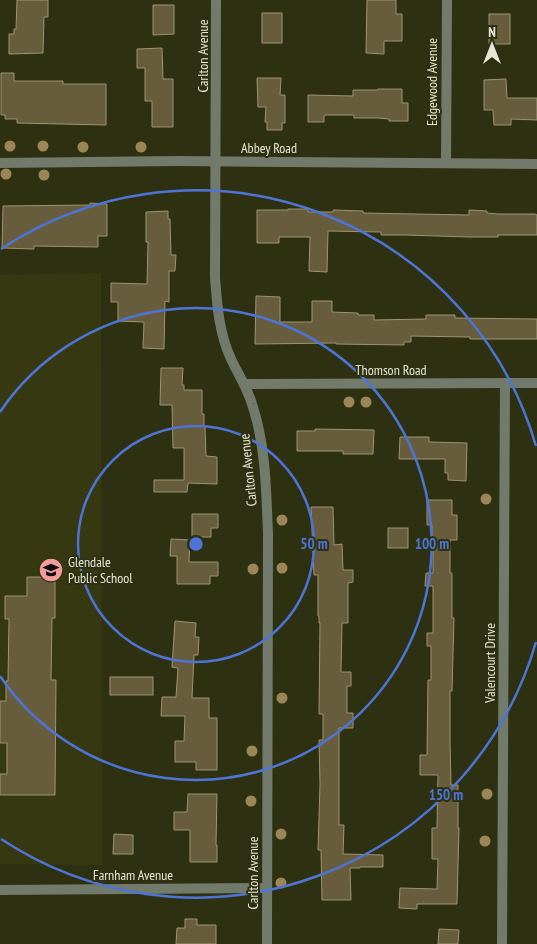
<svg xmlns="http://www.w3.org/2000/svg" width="537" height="944" viewBox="0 0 537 944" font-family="'PT Sans Narrow',sans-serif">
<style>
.built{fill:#353810}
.building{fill:#675d3d;stroke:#9e9472}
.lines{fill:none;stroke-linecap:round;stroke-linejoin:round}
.street{stroke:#727a6c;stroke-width:10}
.tree{fill:#9c8658}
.ring{fill:none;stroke:#4f74d7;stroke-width:2.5}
.labels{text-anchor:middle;stroke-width:4;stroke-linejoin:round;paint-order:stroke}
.street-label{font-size:14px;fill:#e5e8d5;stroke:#2e3111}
.poi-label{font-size:14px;fill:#e5e8d5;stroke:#2e3111;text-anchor:start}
.centre{fill:#4f74d7;stroke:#2e3111;stroke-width:2.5}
.ring-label{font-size:15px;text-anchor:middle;font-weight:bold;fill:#4f74d7;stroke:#2e3111;stroke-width:4;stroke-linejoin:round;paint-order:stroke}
</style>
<rect width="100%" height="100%" fill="#2e3111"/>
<path class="built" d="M101,273L102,865L0,864V275Z"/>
<g class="building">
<path d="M17,0H48V17H44L43,53L9,54V34H14V29H16Z"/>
<path d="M367,0H396V14H402V41H384V54L366,53Z"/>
<path d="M153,5H174V34L153,35Z"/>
<rect x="262" y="13" width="20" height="30"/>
<rect x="489" y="14" width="21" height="30"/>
<path d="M162,48L163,79H173V127H152V101H145V68H137V49Z"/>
<path d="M1,73H14V81H63V84H106V125L17,123V119H5V115H1Z"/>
<path d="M257,78H281L280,95H285V123H282V130H267V122H265L266,107H258Z"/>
<path d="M506,79L507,98H537V120L511,119V125H494L493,110H484V80Z"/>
<path d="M378,89H402V103H408V121H389V119L378,118H354V115H326L324,116V122H308V95L353,96V90H378Z"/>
<path d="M90,203L107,204V236H98V247L34,246V249L2,248L3,206L90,205Z"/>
<path d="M288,209H308V212H333V210L363,211V213L469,215V210L487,211V213L498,214H535L537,215V235H498V237H469L406,235H381V232L328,231L327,272L309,271L310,237H279V243H257V210H288Z"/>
<path d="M168,211V219H170L171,255H176L175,271H169V302L165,301L164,349L143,348L144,322L118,321V302H111V283L147,284L148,242H146V212Z"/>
<path d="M256,296L280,297V322H312V301H332V312L358,313V315H374V320L426,319V315H455V318L537,319V339H470V337L411,336V342H404V345L336,344V343L255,344Z"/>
<path d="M161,368H183L182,385H184V390H202V414H204V427H205L206,456L217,457V484L188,483L187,492H154V480H184V448H173L172,405H160Z"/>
<path d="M315,429L374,430L373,454H343V451H297V431H315Z"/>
<path d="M400,437H429V442L467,443L466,481L448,480V473H445V459H399Z"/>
<path d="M427,500H452V515H457V540H450V573H452V618H454L452,691H450V741L451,785H458V828H459L457,904H417V909L399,908L400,888L437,889L438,859H432V828H437L438,775H420V755H427L428,680H431V646H427V633H433V586H425L426,573H433V540H432V525H427Z"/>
<path d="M311,507H333L334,545L342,544L343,570H353V582L348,583V623H342L341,672H351V686H347V713H353V728H339V825H344L343,854L383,855V867H360V868H350L351,900H322L321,850H318L320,784L319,740H323V714H319L320,623H319V616H318V575H314Z"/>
<path d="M192,514H218V528H211V537H192Z"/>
<rect x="388" y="528" width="20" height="20"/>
<path d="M171,539L190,540L189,562H218V576H210V584H177V556H170Z"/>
<path d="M27,577H55V618H52L51,680H56L55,795H0V774H7V743H0V701H6V681H8L9,619H5V596H27Z"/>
<path d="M175,621L196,623L195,637H199L198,655H194L192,698H209V718H217V770H196V762H175V741H184L185,716H161L162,697H176L178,668L172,667Z"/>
<rect x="110" y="677" width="43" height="18"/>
<path d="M188,794H217L216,845H217V862H190V830H174V812H187Z"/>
<path d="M114,834L133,835V854H113Z"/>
<path d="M185,919H197V925H216V944H176L177,928H185Z"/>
<path d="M439,929L459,930L458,944H438Z"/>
</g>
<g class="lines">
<g class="street">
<path d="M216,0L215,277C217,305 219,333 231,359C238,374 247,387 252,404C266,446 266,490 268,533L267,944"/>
<path d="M0,163L179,161L537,164"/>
<path d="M446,163L447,0"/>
<path d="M245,384L537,383"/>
<path d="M0,890L267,888"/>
<path d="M502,944L505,383"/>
</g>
</g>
<g class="tree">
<circle cx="10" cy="146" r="5.5"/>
<circle cx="43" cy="146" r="5.5"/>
<circle cx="83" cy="147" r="5.5"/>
<circle cx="141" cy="147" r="5.5"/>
<circle cx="6" cy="174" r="5.5"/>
<circle cx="44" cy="175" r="5.5"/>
<circle cx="349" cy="402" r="5.5"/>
<circle cx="366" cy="402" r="5.5"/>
<circle cx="486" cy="499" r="5.5"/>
<circle cx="282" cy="520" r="5.5"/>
<circle cx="282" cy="568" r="5.5"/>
<circle cx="253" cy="569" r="5.5"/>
<circle cx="282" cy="698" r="5.5"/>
<circle cx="252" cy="751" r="5.5"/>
<circle cx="487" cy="794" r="5.5"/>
<circle cx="251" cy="801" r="5.5"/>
<circle cx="281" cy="834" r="5.5"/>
<circle cx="485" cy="841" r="5.5"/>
<circle cx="281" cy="883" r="5.5"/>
</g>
<g class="ring">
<circle cx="196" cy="544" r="118"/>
<path d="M0 412A236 236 0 1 1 0 676"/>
<path d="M536 642A354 354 0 0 1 1 839M1 249A354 354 0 0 1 536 446"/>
</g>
<defs>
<g id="school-disc" transform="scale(1.25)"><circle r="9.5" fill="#f59b9d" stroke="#2e3111"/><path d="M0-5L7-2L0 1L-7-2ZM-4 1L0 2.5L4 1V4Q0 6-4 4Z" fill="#111"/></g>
</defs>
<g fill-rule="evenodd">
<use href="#school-disc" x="51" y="570"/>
</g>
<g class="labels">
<g class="street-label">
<text transform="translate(203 56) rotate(-90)" y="5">Carlton Avenue</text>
<text transform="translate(432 82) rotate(-90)" y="5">Edgewood Avenue</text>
<text x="269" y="153">Abbey Road</text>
<text x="391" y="375">Thomson Road</text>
<text transform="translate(248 470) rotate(-96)" y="5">Carlton Avenue</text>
<text transform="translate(490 663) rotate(-90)" y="5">Valencourt Drive</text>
<text transform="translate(253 873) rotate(-90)" y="5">Carlton Avenue</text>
<text x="133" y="880">Farnham Avenue</text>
</g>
<g class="poi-label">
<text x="68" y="567">Glendale<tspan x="68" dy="16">Public School</tspan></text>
</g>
</g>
<circle cx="196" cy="544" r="8" class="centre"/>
<g class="ring-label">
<text x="314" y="549">50 m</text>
<text x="432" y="549">100 m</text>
<text x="446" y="800">150 m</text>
</g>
<g transform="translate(492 45)" stroke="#2e3111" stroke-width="4" paint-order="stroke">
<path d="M0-4L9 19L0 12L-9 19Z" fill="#e5e8d5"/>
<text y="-8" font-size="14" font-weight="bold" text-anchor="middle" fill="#e5e8d5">N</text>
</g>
</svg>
